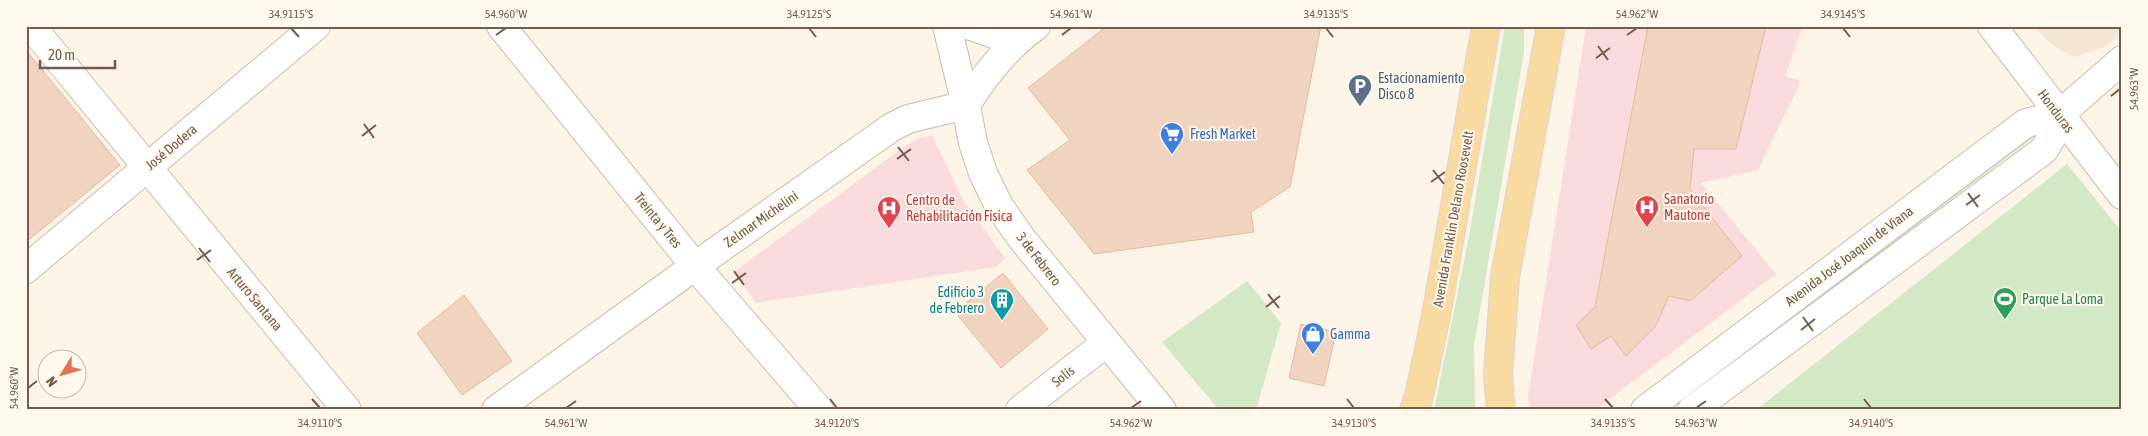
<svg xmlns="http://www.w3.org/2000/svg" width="2148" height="436" viewBox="0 0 2148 436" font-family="'Asap Condensed',sans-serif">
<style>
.residential{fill:#f3e6d5}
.medical{fill:#f9dadd}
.green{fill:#d3e9c5}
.building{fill:#f1d4bf;stroke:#e3baa0}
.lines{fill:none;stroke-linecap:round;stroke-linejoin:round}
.minor-casing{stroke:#cebcad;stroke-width:30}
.major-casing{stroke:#dbd4d0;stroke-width:30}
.minor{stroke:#fff;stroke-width:28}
.major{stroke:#f9daa1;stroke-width:28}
.ticks{fill:none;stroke:#755b4b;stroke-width:2}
.labels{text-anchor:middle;stroke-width:4;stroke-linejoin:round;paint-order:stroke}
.service-label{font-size:14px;fill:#4e5e75;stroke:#fff8ed;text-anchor:start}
.street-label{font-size:14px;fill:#755b4b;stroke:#fff8ed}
.shop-label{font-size:14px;fill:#366cbe;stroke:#fff8ed;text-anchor:start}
.health-label{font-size:14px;fill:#be3a42;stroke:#fff8ed;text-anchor:start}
.culture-label{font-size:14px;fill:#0d838f;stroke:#fff8ed;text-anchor:end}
.leisure-label{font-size:14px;fill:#27864d;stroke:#fff8ed;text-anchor:start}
.neatline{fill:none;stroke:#755b4b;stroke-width:2}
.ticks-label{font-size:12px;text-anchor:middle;fill:#755b4b}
</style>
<rect width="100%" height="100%" fill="#fcf4e7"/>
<path class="residential" d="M2033,26H2122V33L2107,46L2074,57L2055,47Z"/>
<g class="medical">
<path d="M1586,26H1803L1785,76L1801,81L1758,170L1701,183L1776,274L1595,410H1530L1528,397Z"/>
<path d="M932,135L963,200L1005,258L996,267L756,303L734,272L901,149L916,139Z"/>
</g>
<g class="green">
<path d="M1505,26H1524V52L1474,345L1475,410H1434L1469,236Z"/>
<path d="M2038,129L2042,131L1808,307L1805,306Z"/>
<path d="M2067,164L2122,232V410H1756Z"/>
<path d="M1247,281L1281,323L1256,410H1219L1162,342Z"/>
</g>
<g class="building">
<path d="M1107,26H1321L1290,187L1251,212L1254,232L1094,254L1027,170L1070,140L1028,88Z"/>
<path d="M1648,26H1766L1736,149H1694L1690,189L1742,256L1690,301L1669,296L1655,327L1626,356L1611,336L1591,349L1576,325L1595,307Z"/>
<path d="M26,50L120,165L26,242Z"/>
<path d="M1003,273L1048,329L1001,368L955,312Z"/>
<path d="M464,295L512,361L462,395L417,333Z"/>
<path d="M1301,324L1336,332L1324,386L1289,378Z"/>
</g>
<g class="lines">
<g class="minor-casing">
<g id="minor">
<path d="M31,26L347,410"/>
<path d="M501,26L695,266L819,410"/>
<path d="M947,26L966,105L973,143L983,173L999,206L1022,239L1162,410"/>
<path d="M971,26L1000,36H1022"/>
<path d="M1992,26L2122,195"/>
<path d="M26,269L316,26"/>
<path d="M496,410L695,266L892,127L908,119L966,105C985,74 1007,47 1036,26"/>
<path d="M1020,410L1106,343"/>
<path d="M1645,410L2026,123L2059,115L2122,60"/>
<path d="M1692,410L2044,150L2053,135L2059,115"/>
</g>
</g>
<g class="major-casing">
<g id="major">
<path d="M1414,410L1419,396L1436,316L1486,26"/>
<path d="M1501,410L1498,375L1505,277L1551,26"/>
</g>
</g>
<use href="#minor" class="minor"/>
<use href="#major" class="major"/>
</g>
<path class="ticks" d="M291,28L299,37M809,28L816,37M1326,28L1333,37M1843,28L1850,37M496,35L506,28M1062,35L1071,28M1627,35L1637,28M1598,46L1608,60M1596,58L1610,48M2111,96L2120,89M364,124L374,138M362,136L376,125M898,147L909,161M897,159L911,149M1433,170L1444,184M1431,182L1445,172M1968,193L1978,207M1966,205L1980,195M199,248L210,262M197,260L211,250M734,271L744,285M732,283L746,273M1268,294L1279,308M1266,307L1280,296M1803,317L1813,331M1801,330L1815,319M28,388L37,381M312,399L320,408M830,399L837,408M1347,399L1354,408M1605,399L1613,408M1864,399L1871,408M566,408L576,401M1131,408L1141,401M1696,408L1706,401"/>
<defs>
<g id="parking-pin" transform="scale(1.25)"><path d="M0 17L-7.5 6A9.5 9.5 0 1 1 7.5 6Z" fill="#5c6f8a" stroke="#fff8ed"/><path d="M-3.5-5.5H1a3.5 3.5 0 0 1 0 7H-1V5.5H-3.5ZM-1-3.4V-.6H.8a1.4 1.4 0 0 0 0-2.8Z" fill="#fff"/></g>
<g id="supermarket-pin" transform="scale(1.25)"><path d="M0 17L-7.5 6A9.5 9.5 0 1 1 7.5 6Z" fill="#3f7fe0" stroke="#fff8ed"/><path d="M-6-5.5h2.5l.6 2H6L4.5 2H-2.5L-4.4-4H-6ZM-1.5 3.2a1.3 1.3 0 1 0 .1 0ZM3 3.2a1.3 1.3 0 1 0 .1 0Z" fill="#fff"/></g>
<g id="hospital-pin" transform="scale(1.25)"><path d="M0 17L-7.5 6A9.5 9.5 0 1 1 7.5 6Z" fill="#e0444e" stroke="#fff8ed"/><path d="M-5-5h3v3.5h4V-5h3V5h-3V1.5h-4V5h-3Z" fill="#fff"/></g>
<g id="stadium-pin" transform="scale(1.25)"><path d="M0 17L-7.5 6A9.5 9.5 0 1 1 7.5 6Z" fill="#2e9e5b" stroke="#fff8ed"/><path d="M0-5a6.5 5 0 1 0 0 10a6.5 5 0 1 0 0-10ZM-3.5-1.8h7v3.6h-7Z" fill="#fff"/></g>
<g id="building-pin" transform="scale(1.25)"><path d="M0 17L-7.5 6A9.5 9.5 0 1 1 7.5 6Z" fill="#0f9aa8" stroke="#fff8ed"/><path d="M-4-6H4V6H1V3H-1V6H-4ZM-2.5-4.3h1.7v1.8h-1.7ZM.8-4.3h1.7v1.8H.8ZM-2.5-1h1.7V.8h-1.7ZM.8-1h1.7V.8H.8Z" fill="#fff"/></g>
<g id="shop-pin" transform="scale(1.25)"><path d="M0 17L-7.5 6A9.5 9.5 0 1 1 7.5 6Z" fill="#3f7fe0" stroke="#fff8ed"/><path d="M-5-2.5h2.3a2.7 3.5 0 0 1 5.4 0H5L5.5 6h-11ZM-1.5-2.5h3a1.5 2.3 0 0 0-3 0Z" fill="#fff"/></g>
</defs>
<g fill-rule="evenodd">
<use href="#parking-pin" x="1360" y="86"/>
<use href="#supermarket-pin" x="1172" y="134"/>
<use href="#hospital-pin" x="1647" y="207"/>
<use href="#hospital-pin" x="889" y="208"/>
<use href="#stadium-pin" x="2005" y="299"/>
<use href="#building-pin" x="1002" y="300"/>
<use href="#shop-pin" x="1313" y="334"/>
</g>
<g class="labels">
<g class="service-label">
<text x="1378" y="83">Estacionamiento<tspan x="1378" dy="16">Disco 8</tspan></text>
</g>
<g class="street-label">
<text transform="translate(2056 111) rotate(53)" y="5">Honduras</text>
<text transform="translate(171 147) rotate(-40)" y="5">José Dodera</text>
<text transform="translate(761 219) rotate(-35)" y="5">Zelmar Michelini</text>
<text transform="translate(1453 219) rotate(-80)" y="5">Avenida Franklin Delano Roosevelt</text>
<text transform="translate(658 220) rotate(51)" y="5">Treinta y Tres</text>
<text transform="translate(1849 256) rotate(-37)" y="5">Avenida José Joaquín de Viana</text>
<text transform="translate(1039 259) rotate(52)" y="5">3 de Febrero</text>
<text transform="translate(255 299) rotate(50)" y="5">Arturo Santana</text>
<text transform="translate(1063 376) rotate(-38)" y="5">Solís</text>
</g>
<g class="shop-label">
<text x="1190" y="139">Fresh Market</text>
<text x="1330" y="339">Gamma</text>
</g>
<g class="health-label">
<text x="1664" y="204">Sanatorio<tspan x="1664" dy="16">Mautone</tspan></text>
<text x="906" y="205">Centro de<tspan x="906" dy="16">Rehabilitación Física</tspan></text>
</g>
<g class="culture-label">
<text x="984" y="297">Edificio 3<tspan x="984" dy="16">de Febrero</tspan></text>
</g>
<g class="leisure-label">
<text x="2022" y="304">Parque La Loma</text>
</g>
</g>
<rect width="2148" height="436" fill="none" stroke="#fff8ed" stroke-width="55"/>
<g transform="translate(62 374) rotate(233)"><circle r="24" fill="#fff8ed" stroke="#c8b9ac"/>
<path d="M0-4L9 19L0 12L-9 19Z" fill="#e3734f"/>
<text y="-8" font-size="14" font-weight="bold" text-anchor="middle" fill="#755b4b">N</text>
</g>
<path d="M40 60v8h75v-8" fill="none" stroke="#755b4b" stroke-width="2.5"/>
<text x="48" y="60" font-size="15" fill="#755b4b" stroke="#fff8ed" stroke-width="4" paint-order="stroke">20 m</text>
<rect x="28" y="28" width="2092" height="380" class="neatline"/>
<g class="ticks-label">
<text x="291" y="18">34.9115°S</text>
<text x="506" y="18">54.960°W</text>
<text x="809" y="18">34.9125°S</text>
<text x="1071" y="18">54.961°W</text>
<text x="1326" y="18">34.9135°S</text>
<text x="1637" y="18">54.962°W</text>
<text x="1843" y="18">34.9145°S</text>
<text transform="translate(2134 89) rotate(-90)" y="4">54.963°W</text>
<text transform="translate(14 388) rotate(-90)" y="4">54.960°W</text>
<text x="320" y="427">34.9110°S</text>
<text x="566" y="427">54.961°W</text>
<text x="837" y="427">34.9120°S</text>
<text x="1131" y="427">54.962°W</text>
<text x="1354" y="427">34.9130°S</text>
<text x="1613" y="427">34.9135°S</text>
<text x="1696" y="427">54.963°W</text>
<text x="1871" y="427">34.9140°S</text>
</g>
</svg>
